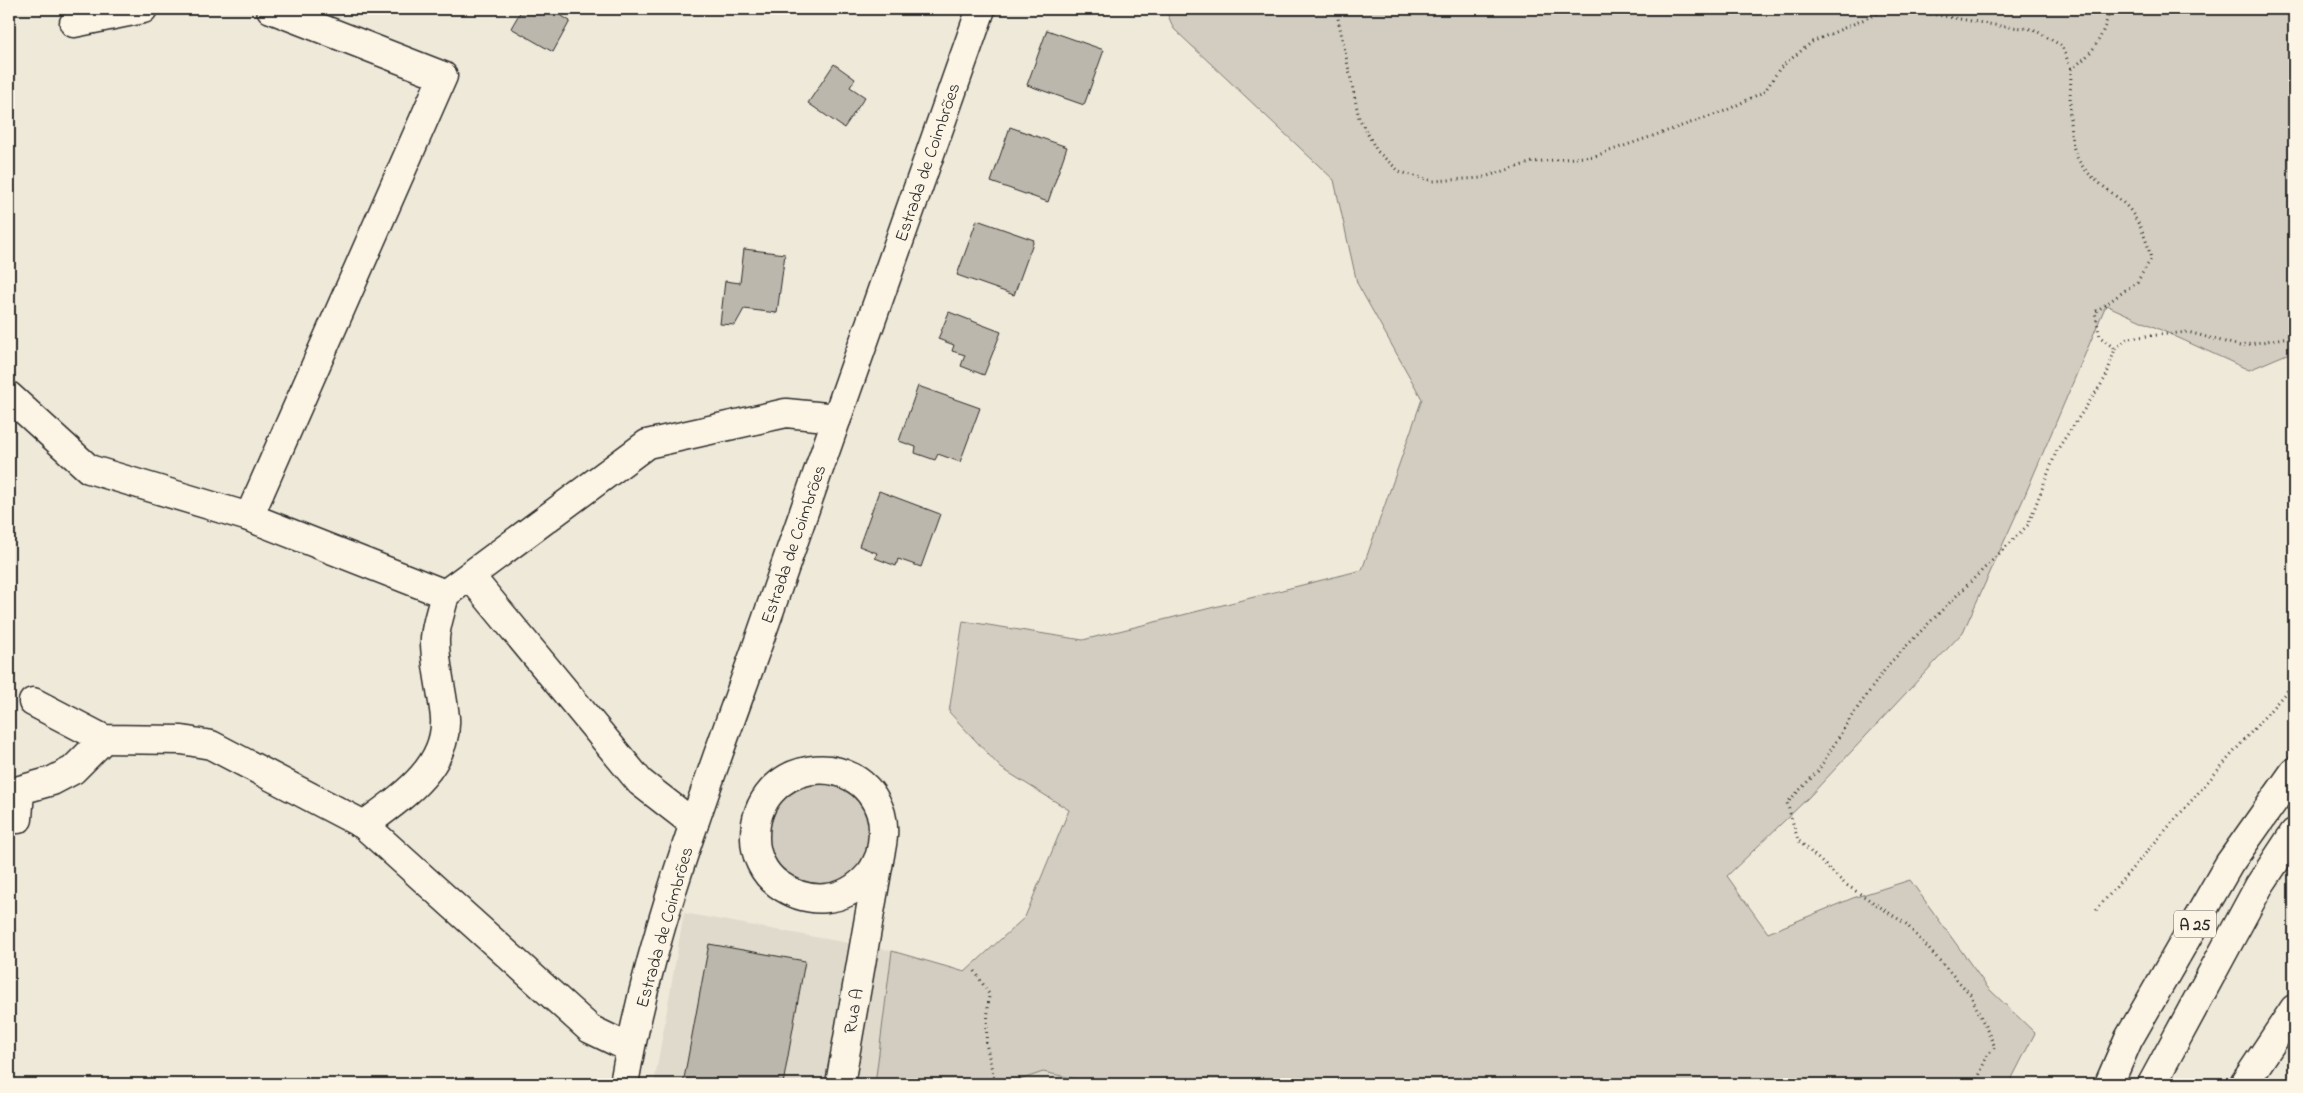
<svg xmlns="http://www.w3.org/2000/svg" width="2303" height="1093" viewBox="0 0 2303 1093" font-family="'Indie Flower',sans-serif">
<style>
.built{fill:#e0dacc}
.green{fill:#d2cdc0;stroke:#7e7c76}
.building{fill:#bcb7ac;stroke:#2b2b2b}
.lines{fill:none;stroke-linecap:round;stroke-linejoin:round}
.minor-casing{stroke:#2b2b2b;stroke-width:31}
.highway-casing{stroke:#2b2b2b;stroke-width:31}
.path{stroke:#2b2b2b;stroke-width:3;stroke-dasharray:1 4;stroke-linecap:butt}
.minor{stroke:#fcf5e5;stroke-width:28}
.highway{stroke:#fcf5e5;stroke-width:28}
.labels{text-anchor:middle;stroke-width:4;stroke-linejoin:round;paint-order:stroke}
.shield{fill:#fcf5e5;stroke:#6a6863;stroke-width:1}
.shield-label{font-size:16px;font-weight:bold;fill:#2b2b2b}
.street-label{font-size:18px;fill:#2b2b2b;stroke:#fcf5e5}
</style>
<rect width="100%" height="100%" fill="#efe9da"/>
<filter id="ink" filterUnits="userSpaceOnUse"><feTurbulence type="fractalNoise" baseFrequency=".02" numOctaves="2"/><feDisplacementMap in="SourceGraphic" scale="10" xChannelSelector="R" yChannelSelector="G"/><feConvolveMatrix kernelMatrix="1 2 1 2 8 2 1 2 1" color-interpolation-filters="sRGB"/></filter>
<g filter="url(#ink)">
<g class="built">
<path d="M684,913L892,951L875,1084H654Z"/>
<path d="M1043,1072L1100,1084H1008Z"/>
</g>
<g class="green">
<path d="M1165,9H2294V351L2249,370L2106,305L2022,502L1963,632L1809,797L1727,876L1768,933L1853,898L1910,880L1988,988L2035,1033L2009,1084H1100L1043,1072L1008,1084H875L892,951L965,972L1025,917L1069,810L1001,768L949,712L963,621L1083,640L1362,570L1422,399L1357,283L1334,180L1174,29Z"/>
<circle cx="819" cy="835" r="52"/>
</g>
<g class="building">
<path d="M522,9H559L557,13L570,21L553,52L511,28Z"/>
<path d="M1047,30L1104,50L1084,105L1027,85Z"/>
<path d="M834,64L855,79L850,87L865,97L844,128L808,103Z"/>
<path d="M1010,127L1067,147L1048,202L991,182Z"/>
<path d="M977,220L1034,240L1014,295L957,275Z"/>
<path d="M744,249L785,254L777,313L744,309L735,325L720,324L725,281L740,283Z"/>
<path d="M949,312L1001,332L984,375L961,366L965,355L952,351L954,345L938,339Z"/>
<path d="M918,386L980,408L960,462L938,454L935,460L915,453L916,447L899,441Z"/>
<path d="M879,491L940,514L921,567L898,559L896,566L875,558L877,553L859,546Z"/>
<path d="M709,944L805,961L783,1084H683Z"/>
</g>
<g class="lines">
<g class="minor-casing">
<g id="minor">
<path d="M74,23L143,9"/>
<path d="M9,396L89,469L249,517L445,594"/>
<path d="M249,517L443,76L271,9"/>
<path d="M470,576L640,782L694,824"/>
<path d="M33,702L104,739L182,740L211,745L364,825L590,1029L619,1043H631"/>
<path d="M18,819L20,790L52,781L73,770L104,739"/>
<path d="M364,825C399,799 448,768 445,718C443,694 434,661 435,638C436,624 442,608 445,594L647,444L786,413L837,418"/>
<path d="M624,1084C650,931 708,784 760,638C833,428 907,218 981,9"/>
<path d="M840,1084L880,855C883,841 885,828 881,814C859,744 754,760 755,838C755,855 763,873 778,884C807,905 844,904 869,875C874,870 877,862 880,855"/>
<path d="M2244,1084L2294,1009"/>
</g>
</g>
<g class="highway-casing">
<g id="highway">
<path d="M2109,1084L2128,1040L2229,864L2294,772"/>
<path d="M2152,1084L2259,886L2294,833"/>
</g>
</g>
<g class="path">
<path d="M1336,9L1359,118L1377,151L1400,172L1433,181L1481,178L1533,162L1595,156L1725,111L1765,91L1780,68L1812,42L1881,12H1920L2000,26L2033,29L2062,46L2071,69"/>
<path d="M2115,349L2128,338L2188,332L2240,346L2294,336"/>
<path d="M9,853L13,840"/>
<path d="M2096,910L2294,683"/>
<path d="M975,971L989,994L986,1043L995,1084"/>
<path d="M1976,1084L1986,1058L1995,1047L1970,994L1906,924L1845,884L1798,840L1787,803L1818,771L1851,717L1889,664L1925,627L2028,525L2057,450L2106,377L2115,349L2100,337L2095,312L2137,282L2151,259C2147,240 2141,226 2130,210C2113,189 2082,178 2074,149C2067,124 2071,94 2071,69C2095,53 2103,36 2110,9"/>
</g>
<use href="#minor" class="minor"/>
<use href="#highway" class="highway"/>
</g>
</g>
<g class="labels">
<rect class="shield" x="2174" y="910.5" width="42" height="27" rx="4"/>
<g class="shield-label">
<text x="2195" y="930">A 25</text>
</g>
<g class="street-label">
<text transform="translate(927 162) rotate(-71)" y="6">Estrada de Coimbrões</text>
<text transform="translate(793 544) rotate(-71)" y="6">Estrada de Coimbrões</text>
<text transform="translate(664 927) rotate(-74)" y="6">Estrada de Coimbrões</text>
<text transform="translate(853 1011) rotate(-80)" y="6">Rua A</text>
</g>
</g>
<rect width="2303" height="1093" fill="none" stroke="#fcf5e5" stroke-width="30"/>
<rect x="15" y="15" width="2273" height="1063" fill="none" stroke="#2b2b2b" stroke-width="2" filter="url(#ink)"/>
</svg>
